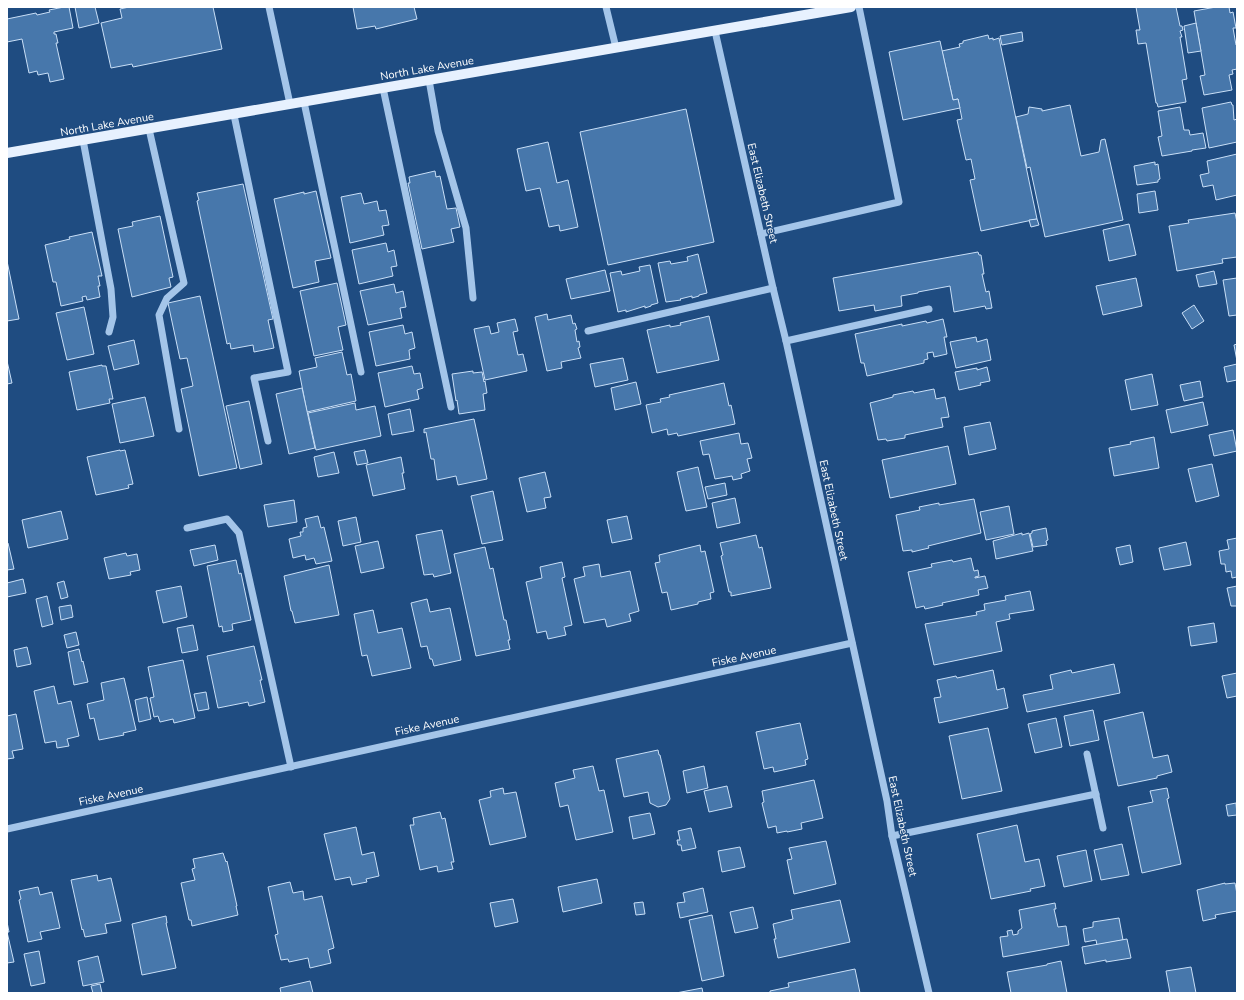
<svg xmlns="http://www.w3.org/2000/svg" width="1244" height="1000" viewBox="0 0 1244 1000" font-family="'Nunito Sans',sans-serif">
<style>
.building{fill:#4777ab;stroke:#c9dff7}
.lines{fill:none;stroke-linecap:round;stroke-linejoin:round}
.minor{stroke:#a4c5e9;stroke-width:7}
.major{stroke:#e7f1fe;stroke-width:10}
.labels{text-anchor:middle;stroke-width:3;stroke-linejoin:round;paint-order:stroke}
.street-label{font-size:11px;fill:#fff;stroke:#1f4c81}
</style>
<rect width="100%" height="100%" fill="#1f4c81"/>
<g class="building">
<path d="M64,7H69L73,28L54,32V34H56L58,43H56L64,79L50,82L48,73L38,75L37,71L29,73L22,39L7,42V19L36,13L37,15L50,12L49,10Z"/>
<path d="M75,7H95L99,23L79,28Z"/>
<path d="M129,7H213L222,49L133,67L132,64L111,68L101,23L122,18L120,9Z"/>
<path d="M353,7H414L417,19L376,29L375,26L357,29Z"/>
<path d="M1136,7H1176L1180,26H1182L1183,30L1180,31L1182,37H1180L1187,79L1182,80L1186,102L1158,107L1157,103H1156L1146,43L1138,44L1136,30H1140Z"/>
<path d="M1216,7H1229L1230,13L1233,12L1236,28H1233L1236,45H1237V69L1232,70L1233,74L1229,75L1232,90L1204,95L1200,76L1205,75L1194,11Z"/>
<path d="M1196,23L1201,51L1188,53L1184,26Z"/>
<path d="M1022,32L1023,41L1002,45L1000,36Z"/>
<path d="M988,35L989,39L993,38V40L999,38L1037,219L981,231L970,180L975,179L971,159L966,160L957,120L962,119L958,99L953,100L942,51L960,47L959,44L963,43V41Z"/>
<path d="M940,41L953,100L958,99L960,108L903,120L889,52Z"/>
<path d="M1231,102L1232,105H1233L1234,120L1237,119V142L1209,148L1202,108Z"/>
<path d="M1070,105L1081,156L1099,152L1101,140L1105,139L1123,220L1045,237L1030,167L1027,168L1016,117L1028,114L1029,107L1042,109V111Z"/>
<path d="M1180,107L1184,130H1189L1190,135L1203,133L1206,148L1192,150V151L1162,156L1158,137L1162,136L1158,111Z"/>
<path d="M686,109L714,242L608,265L580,132Z"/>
<path d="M548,142L557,183L568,180L578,227L560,231L559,225L549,227L540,188L526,191L517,149Z"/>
<path d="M1237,154V195L1216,200L1213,185L1203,187L1200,175L1209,173L1207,161Z"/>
<path d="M1155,162V165L1158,164L1160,179L1158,180V182L1137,185L1134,166Z"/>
<path d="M435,171L436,177L440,176L447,209L456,208L460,227L451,229L454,242L422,249L408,183H410L409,177Z"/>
<path d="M243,184L273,319L268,320L274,348L254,352L253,345L231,349L230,343L227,344L197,201L199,200L197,193Z"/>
<path d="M316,191L331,258L315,261L319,282L293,288L274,199L304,192V194Z"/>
<path d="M1155,191L1158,210L1139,213L1137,194Z"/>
<path d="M361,193L364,204L377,201L379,211L386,210L389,225L382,226L384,235L350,243L341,197Z"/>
<path d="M1235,213L1237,222V257L1222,259L1223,263L1177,271L1169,226L1189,223L1188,220Z"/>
<path d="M160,216L173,277L169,278L171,287L132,297L118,229L133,226L132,222Z"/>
<path d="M1037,219L1039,225L1031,227L1029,220Z"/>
<path d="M1129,224L1136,255L1109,261L1103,230Z"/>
<path d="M92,232L102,276H98L100,286H98L100,297L87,300L86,296L82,297L83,301L61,306L56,282H53L45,245L70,239L69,237Z"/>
<path d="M386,243L388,252L394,250L397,266L391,267L393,276L359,284L352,250Z"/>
<path d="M978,252L979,255H981L984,274H982L986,292L989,291L992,308L986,309L985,306L954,312L950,286L918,292V293L901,296L902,306L875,311L874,305L839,311L833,278Z"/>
<path d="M698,254L707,293L699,295V296L692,298V296L680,299L681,300L666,302L658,263L670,261L671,264L688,261L687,257Z"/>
<path d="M7,261L19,319L7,321Z"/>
<path d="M650,265L658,303L651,305V306L645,308V306L626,312V310L618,312L610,273L621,271L622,275L640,271L639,267Z"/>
<path d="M605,270L610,291L571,299L566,279Z"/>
<path d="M1214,271L1217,284L1199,287L1196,275Z"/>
<path d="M1136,278L1142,306L1103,315L1096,286Z"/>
<path d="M1237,278V315L1229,316L1223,280Z"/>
<path d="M337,283L346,325L338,327L343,350L314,356L300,291Z"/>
<path d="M394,284L396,293L403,291L406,307L400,308L402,318L368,325L360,291Z"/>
<path d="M200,296L237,468L199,476L181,389L193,386L187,358L180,359L168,303Z"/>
<path d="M1194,305L1204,321L1192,329L1182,313Z"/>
<path d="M84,307L94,354L67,360L56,313Z"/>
<path d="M547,314L548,320L571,315L573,324L575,323L577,329L575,330L577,342L579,341L580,347L578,348L581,358L561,362L562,368L547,371L535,317Z"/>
<path d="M709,316L719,360L657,373L647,330L670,325V327L681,325L680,323Z"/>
<path d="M515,319L518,331L513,332L518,355L523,354L527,371L485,380L474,329L489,326L491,334L499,332L497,323Z"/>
<path d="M943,319L947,337H944L947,354L934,357L933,352L927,353L928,359L924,360V363L867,376L864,363H861L855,334L902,324V326L926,321L927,323Z"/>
<path d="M403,325L405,334L412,332L415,348L409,350L410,359L376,366L369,332Z"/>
<path d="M976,337L977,342L987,339L991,360L956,368L950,342Z"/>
<path d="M134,340L139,364L114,370L108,346Z"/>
<path d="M1237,344V361L1234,345Z"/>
<path d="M342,352L347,375L351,374L356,401L307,412L299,371L317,367L315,358Z"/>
<path d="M623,358L628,380L595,387L590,364Z"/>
<path d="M7,361L12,383L7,384Z"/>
<path d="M1237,364V380L1227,382L1224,367Z"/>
<path d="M102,365V366H106L113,399H109L110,403L77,410L69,372Z"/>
<path d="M412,366L414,374L420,373L423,388L417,390L419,399L385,407L378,373Z"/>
<path d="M987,367L990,381L980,383L981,385L959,390L955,372L977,368V370Z"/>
<path d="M473,371V373L482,372L484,382L485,381L487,393L483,394L485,410L459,414L457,400L456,401L452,374Z"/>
<path d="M1152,374L1158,405L1131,410L1125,380Z"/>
<path d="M1200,381L1203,397L1184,401L1180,385Z"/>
<path d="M636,382L641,404L615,410L611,388Z"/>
<path d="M724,383L729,406L731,405L735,424L678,436L677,433L668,435L667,429L652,433L646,405L661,402L660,399L670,397L669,395Z"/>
<path d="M302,388L315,448L289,454L276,394Z"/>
<path d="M934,389L936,399L945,397L949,417L941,418L943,427L905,435V438L887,441L886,439L878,440L870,403L893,397V395L913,391L914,393Z"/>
<path d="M145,397L154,436L120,443L112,404Z"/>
<path d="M249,401L262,464L240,469L226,406Z"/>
<path d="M1203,402L1208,425L1171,433L1166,410Z"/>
<path d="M355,403L356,410L375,406L381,436L316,450L308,413Z"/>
<path d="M410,409L414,431L392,435L388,414Z"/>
<path d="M474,419L487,479L458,485L456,476L437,480L434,459H431L426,432L424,433V429Z"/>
<path d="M990,422L996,449L969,455L964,427Z"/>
<path d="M1233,430L1237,451L1214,456L1209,435Z"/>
<path d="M739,433L741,444L748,443L752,458L747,459L750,471L741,474L742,478L733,480L732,476L715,479L709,454L703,455L700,441Z"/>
<path d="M1154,437L1159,468L1114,476L1109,448L1131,444L1130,442Z"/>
<path d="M948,446L956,484L890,498L882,460Z"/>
<path d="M120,450V451L125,450L133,484L128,485L129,488L96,495L87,457Z"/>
<path d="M365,450L368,463L357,465L354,452Z"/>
<path d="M334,452L339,473L318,477L314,457Z"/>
<path d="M401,457L404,473H402L405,489L373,496L366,465Z"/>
<path d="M1212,464L1219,496L1196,502L1188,469Z"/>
<path d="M698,467L707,507L686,511L677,472Z"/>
<path d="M545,472L551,497L544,498L546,508L527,512L519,478Z"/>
<path d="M725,483L727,495L708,499L705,487Z"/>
<path d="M493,491L503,540L482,544L471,496Z"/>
<path d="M735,498L740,523L717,528L712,503Z"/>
<path d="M974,499L981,533L928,546L929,548L912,552V550L903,551L896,515L920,510L919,507L939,503V505Z"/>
<path d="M294,500L297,522L268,527L264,505Z"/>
<path d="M1009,506L1014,534L986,540L980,512Z"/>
<path d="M61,511L68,539L28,548L22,520Z"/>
<path d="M318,516L321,528L324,527L332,561L316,564L314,558L306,560L305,555L293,558L289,539L301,536L300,532H303V528L307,527L305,519Z"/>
<path d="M627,516L632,539L612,543L607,520Z"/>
<path d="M356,517L361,542L343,546L338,521Z"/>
<path d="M1046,528L1048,540L1046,541L1047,545L1033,547L1030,534L1032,533V531Z"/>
<path d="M442,530L451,573L434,577L433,574L424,575L416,535Z"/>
<path d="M1022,533V535L1029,533L1033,551L996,559L993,541Z"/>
<path d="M756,535L759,548L762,547L771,588L731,596V592H729L721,556L723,555L720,543Z"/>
<path d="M1237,538V577L1232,578L1231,571L1226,572L1225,564H1221L1219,551L1229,549L1227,540Z"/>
<path d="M378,541L384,568L361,573L355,546Z"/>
<path d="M1186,542L1191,565L1164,570L1159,548Z"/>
<path d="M7,543H8L14,569L7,570Z"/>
<path d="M215,545L218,560L194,566L190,550Z"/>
<path d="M700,545L701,552L705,551L714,592L710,593L711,599L698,602V604L671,610L667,592L662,593L655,563L660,562L659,555Z"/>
<path d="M1130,545L1133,562L1120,565L1116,548Z"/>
<path d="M485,547L490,569L493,568L504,620H506L510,640H508L510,649L476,656L454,554Z"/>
<path d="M126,553L127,556L137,554L140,570L130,572L131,575L109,579L104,558Z"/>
<path d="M971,558L974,571L978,570L979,576L975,577V578L985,576L988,588L978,590L979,595L942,603L943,605L925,609L924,606L916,608L908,572L932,567L931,564L952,560L953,562Z"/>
<path d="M236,560L239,574L241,573L251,620L232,624L233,630L223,632L222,626L219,627L207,566Z"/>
<path d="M562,562L565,577L562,578L572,625L564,627L566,635L548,639L546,631L537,633L526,582L542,578L540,567Z"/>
<path d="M599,564L601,577L630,571L639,611L629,614L631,621L607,627L605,619L584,623L574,579L585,576L583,567Z"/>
<path d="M329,565L339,615L295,623L292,611H291L284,576Z"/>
<path d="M23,579L26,593L7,597V583Z"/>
<path d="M64,581L68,597L61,599L57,583Z"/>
<path d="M181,586L187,617L163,623L156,591Z"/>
<path d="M1237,586V606H1231L1227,588Z"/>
<path d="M1030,591L1034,610L1009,614L1010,619L996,622L1002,651L934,665L925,624L977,615L976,612L985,610L984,604L1006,600L1005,596Z"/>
<path d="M47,596L53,624L42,627L36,599Z"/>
<path d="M427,599L430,612L450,608L461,660L434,666L432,659H430L427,646L421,647L411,603Z"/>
<path d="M71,605L73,617L61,620L59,607Z"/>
<path d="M373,610L378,633L402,628L411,668L372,676L367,655L362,656L354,614Z"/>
<path d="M1214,623L1217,642L1191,646L1188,627Z"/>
<path d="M193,625L198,650L182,653L177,628Z"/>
<path d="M76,632L79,645L67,648L64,635Z"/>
<path d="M254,646L262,680H260L265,702L249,706L248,702L218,708L207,656Z"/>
<path d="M27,647L31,664L17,667L14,650Z"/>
<path d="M79,649L82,662L83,661L88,682L74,685L68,652Z"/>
<path d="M183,660L195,718L174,723L173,719L160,722L158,716L154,717L152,707L150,698L154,697L148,667Z"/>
<path d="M1114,664L1120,693L1027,712L1023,695L1053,689L1050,675L1071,670L1072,673Z"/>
<path d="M993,670L997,690L1004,688L1008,708L939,723L934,698L941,697L937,680L956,676L957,678Z"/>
<path d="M1237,673V696L1227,698L1222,676Z"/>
<path d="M124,678L136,730L123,733L124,735L99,740L94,718L90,719L87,704L104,700L101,683Z"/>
<path d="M54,686L58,704L71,701L79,736L67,739L69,746L57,748L56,741L45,743L34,691Z"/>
<path d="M206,692L209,709L198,711L194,694Z"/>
<path d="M147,697L151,719L139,722L135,700Z"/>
<path d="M1093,710L1099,740L1070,746L1064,716Z"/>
<path d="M1143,712L1153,758L1168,755L1172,772L1157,776V778L1118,786L1104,721Z"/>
<path d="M16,714L23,749L12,751L14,758L7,759V716Z"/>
<path d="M1056,718L1062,747L1035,753L1028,724Z"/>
<path d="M800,723L808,759L805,760L806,765L774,772L773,767L764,769L756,732Z"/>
<path d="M988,728L1002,791L962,799L949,736Z"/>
<path d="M658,750L659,755H660L670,799L666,805L658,807L650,803L648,792L624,797L616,759Z"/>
<path d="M593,766L599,791L604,790L613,832L576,840L568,805L560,807L555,783L575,778L573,770Z"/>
<path d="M704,766L708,788L687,793L683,771Z"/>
<path d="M814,780L823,818L801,823L802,829L787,832V831L777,833L776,826L768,828L762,803L764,802L762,791Z"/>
<path d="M727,786L732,807L709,812L704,791Z"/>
<path d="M503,788L504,794L516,792L526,837L490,845L479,800L491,797L490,791Z"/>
<path d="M1167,788L1169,798L1167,799L1181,864L1142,873L1128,807L1153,802L1150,791Z"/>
<path d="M1236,803L1237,815L1228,816L1226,805Z"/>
<path d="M440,812L442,819L445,818L454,862H451L453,869L438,872L437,866L420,870L410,825H414L413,818Z"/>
<path d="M650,813L655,834L633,839L629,817Z"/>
<path d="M1017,825L1025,862L1039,859L1045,886L1030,889L1031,891L991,899L977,834Z"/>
<path d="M356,827L362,855L374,852L379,876L366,879L367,882L352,885L350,877L335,880L324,834Z"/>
<path d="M691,828L696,848L682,851L681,845H678L677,840H680L678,831Z"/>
<path d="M826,841L836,884L794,894L787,860L792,859L789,848Z"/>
<path d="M1122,844L1129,875L1101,880L1094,850Z"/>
<path d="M740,847L745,867L722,872L718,851Z"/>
<path d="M1086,850L1092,881L1064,887L1057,856Z"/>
<path d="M223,853L226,862L227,861L237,906H236L238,915L192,926L191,920H189L181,883L195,880L192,869L195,868L193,859Z"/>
<path d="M97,875L98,881L111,878L121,921L105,924L107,933L85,937L83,929L82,930L71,880Z"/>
<path d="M597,879L602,903L563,912L558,887Z"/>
<path d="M290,882L293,893L303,891L304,900L322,896L334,948L328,950L331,963L310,968L308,958L289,962L288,959L281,960L275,935L278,934L268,887Z"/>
<path d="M1225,883V884L1235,883L1237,894V911L1215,915L1216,918L1203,921L1197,890Z"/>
<path d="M38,887L40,895L52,892L60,928L40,932L42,939L28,942L19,900L21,899L19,891Z"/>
<path d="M703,888L708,912L680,918L677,903L685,902L683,893Z"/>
<path d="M513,899L518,922L495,927L490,903Z"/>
<path d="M840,900L850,942L778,958L774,939H776L773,924L793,919L791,910Z"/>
<path d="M643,902L645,914L636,915L634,903Z"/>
<path d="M1055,903L1056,909H1054L1058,927L1066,926L1069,945L1003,957L1000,937L1008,936L1007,931L1012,930L1013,935L1018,934V931L1022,928L1019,910Z"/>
<path d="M753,907L758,928L735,933L730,912Z"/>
<path d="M712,915L724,976L702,981L689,920Z"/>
<path d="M166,916L167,923H166L176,968L142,975L132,924Z"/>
<path d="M1119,918L1123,940L1097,945L1096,940L1085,942L1083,929L1093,927V922Z"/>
<path d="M7,922L9,932H7L14,962L7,963Z"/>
<path d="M1127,939L1131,958L1106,962V960L1085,964L1082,947Z"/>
<path d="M39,951L45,983L31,986L24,954Z"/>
<path d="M98,956L104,982L83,986L78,961Z"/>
<path d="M1061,961L1067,993H1011L1007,972L1047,965V964Z"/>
<path d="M1191,967L1196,993H1170L1166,971Z"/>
<path d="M855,969L860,993H770V991L789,987L788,983Z"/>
<path d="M310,981L313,993H281L280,988Z"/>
<path d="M100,984L102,993H93L91,986Z"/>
<path d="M702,988L703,993H676Z"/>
</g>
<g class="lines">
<g class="minor">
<path d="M269,7L290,104"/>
<path d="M606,7L616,48"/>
<path d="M715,31L773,288L786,341L887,801L892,836L929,993"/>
<path d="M429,80L438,131L466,228L473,298"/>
<path d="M383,88L451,407"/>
<path d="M304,102L361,372"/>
<path d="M234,115L288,372L254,378L268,441"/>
<path d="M149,129L184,283L167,298L159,315L179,429"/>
<path d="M83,140L111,289L113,317L109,332"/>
<path d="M761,234L899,202L859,7"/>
<path d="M588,331L773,288"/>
<path d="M786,341L929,309"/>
<path d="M187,528L227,519L239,533L291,767"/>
<path d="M1087,754L1103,828"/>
<path d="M7,829L852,643"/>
<path d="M892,836L1096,794"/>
</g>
<path class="major" d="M7,153L851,7"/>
</g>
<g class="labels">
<g class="street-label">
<text transform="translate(427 68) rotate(-10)" y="4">North Lake Avenue</text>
<text transform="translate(107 124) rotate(-10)" y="4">North Lake Avenue</text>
<text transform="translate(763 193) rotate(77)" y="4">East Elizabeth Street</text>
<text transform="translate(834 510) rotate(78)" y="4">East Elizabeth Street</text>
<text transform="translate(744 656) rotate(-12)" y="4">Fiske Avenue</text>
<text transform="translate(427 725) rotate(-12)" y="4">Fiske Avenue</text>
<text transform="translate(111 795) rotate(-12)" y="4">Fiske Avenue</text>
<text transform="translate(903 826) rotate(78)" y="4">East Elizabeth Street</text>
</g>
</g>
<rect width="1244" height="1000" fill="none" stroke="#ffffff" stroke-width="16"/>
</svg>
